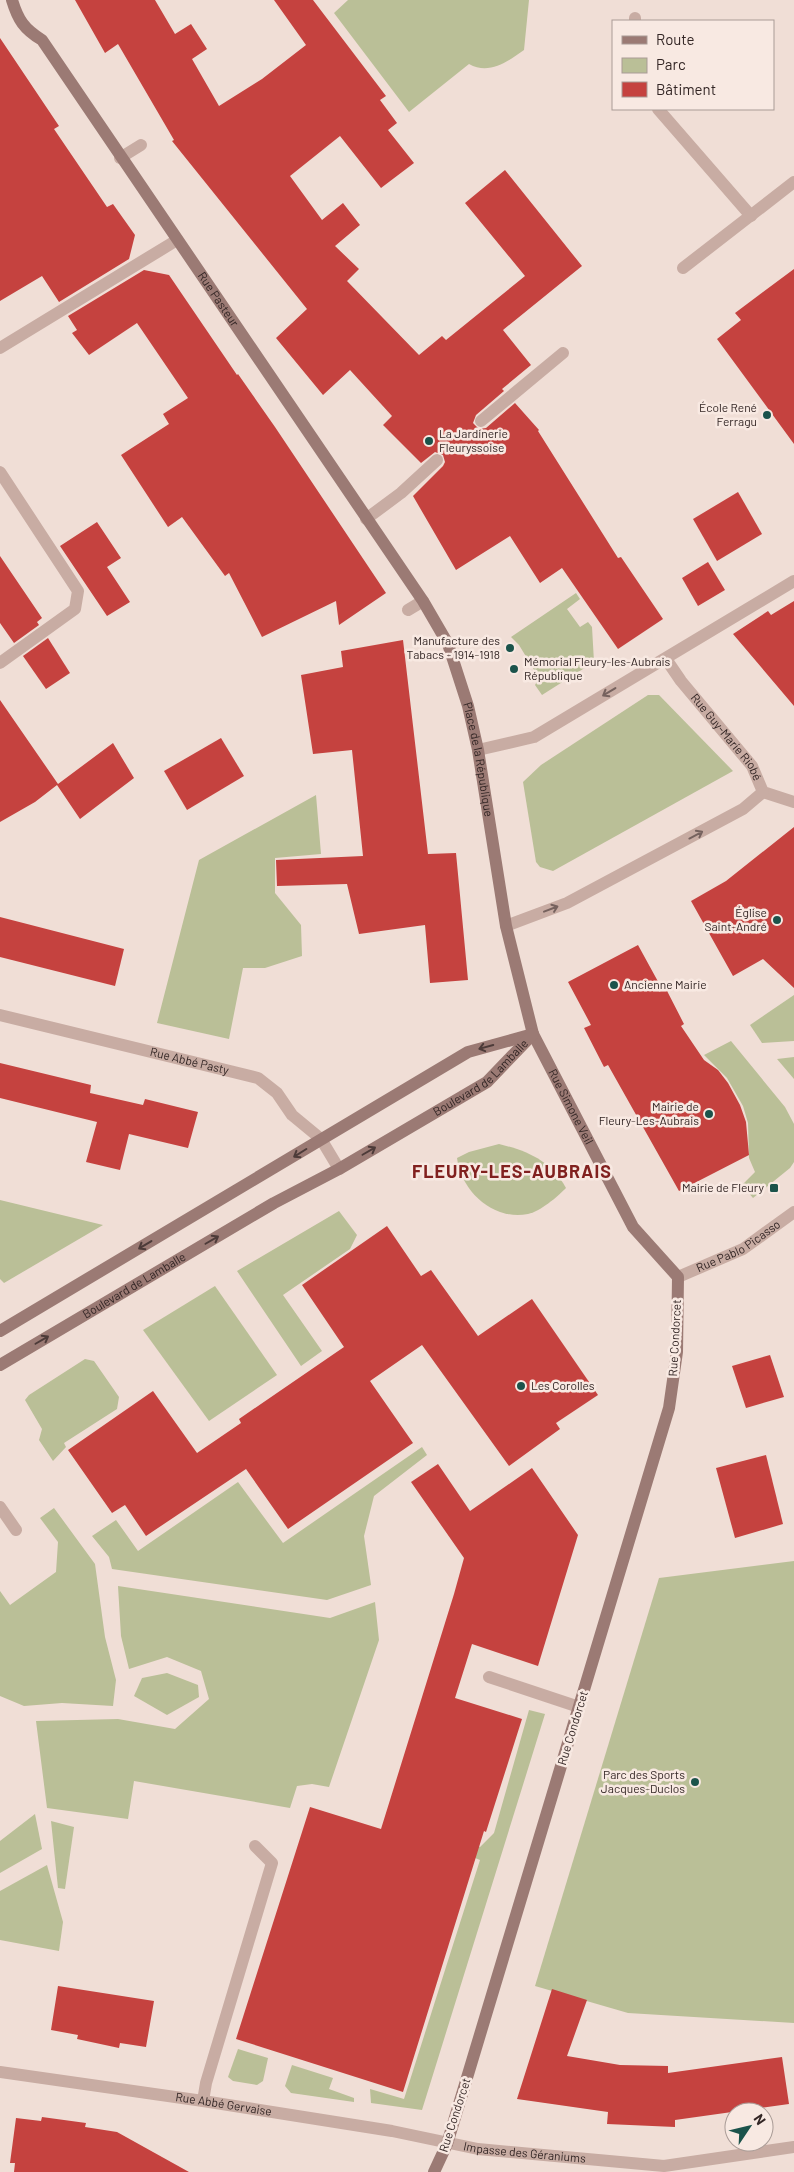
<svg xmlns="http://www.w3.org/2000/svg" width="794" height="2172" viewBox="0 0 794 2172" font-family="Barlow,sans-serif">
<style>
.green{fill:#babf97}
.building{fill:#c5423f}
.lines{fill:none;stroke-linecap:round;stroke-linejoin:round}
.lane{stroke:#c8aca3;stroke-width:12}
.street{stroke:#c8aca3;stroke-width:12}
.secondary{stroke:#9b7a74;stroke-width:12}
.oneway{stroke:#76625e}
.oneway2{stroke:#4d3b39}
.poi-dot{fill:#1b534b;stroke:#f8e9e2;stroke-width:2}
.labels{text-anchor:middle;stroke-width:5;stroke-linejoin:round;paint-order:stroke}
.street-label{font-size:12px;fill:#332625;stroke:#f8e9e2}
.poi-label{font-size:12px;fill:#332625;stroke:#f8e9e2;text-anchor:end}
.district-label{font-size:18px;font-weight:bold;letter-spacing:1px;fill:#81211f;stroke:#f8e9e2}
</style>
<rect width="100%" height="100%" fill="#f0ded6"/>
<g class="green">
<path d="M348,0H529L524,50C507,62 489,75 469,64L409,112L334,13Z"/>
<path d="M576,593L580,599L567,609L580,627L588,622L592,627L594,662L542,695L535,685L539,678L519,645L511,637Z"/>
<path d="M648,695H659L733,771L553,871L540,867L536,862L523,782L541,765Z"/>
<path d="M316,795L321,854L275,858V893L301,925L302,956L265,968H243L229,1039L157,1023L199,860Z"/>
<path d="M794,995V1041L762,1043L750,1025Z"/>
<path d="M731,1041L785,1107L794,1124V1162L790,1168L753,1198L742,1185L755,1172L749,1158L748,1123L743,1106L727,1078L704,1055Z"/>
<path d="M794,1057V1079L777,1059Z"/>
<path d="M499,1144C528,1151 551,1161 566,1188C557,1197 541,1211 528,1214C493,1221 461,1191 457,1158L469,1152Z"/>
<path d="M0,1200L103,1225L4,1283L0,1279Z"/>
<path d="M339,1211L357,1235L350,1249L283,1295L322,1351L301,1366L237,1271Z"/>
<path d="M215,1286L277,1375L209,1421L143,1330Z"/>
<path d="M85,1359L94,1361L119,1397L117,1409L64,1443L66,1447L53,1461L39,1440L42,1429L25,1400L29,1395Z"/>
<path d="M422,1447L427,1455L374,1496L364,1536L371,1585L327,1600L112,1569L109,1557L92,1536L116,1520L138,1551L238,1482L283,1543Z"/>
<path d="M54,1508L95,1564L105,1637L116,1680L113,1706L62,1703L24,1706L0,1696V1591L10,1605L56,1572L58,1542L40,1518Z"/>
<path d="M794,1561V2023L628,2013L535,1986L659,1578Z"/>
<path d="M118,1586L330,1618L375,1602L379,1640L329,1787L312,1784L297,1786L290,1808L134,1781L128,1819L47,1808L36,1721L118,1719L175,1729L209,1699L201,1671L167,1657L129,1669L121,1636Z"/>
<path d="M167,1673L198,1685L199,1697L167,1715L134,1696L142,1678Z"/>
<path d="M529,1710L545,1714L422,2110L371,2103L370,2089L404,2099L480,1860L453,1849L455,1839L480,1847L494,1833Z"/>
<path d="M35,1814L42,1849L0,1873V1841Z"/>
<path d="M51,1821L74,1827L65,1889L58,1888Z"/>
<path d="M47,1865L63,1922L59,1951L0,1940V1891Z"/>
<path d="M238,2049L268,2058L263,2081L257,2085L233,2081L228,2077Z"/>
<path d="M292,2065L333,2078L329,2089L354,2098V2102L291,2093L285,2086Z"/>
</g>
<g class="building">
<path d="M75,0H155L175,34L191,24L207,49L192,59L219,106L262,79L306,45L274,0H313L386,96L380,100L397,123L388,130L414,163L381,188L340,136L290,176L322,220L343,203L360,225L335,246L359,269L347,281L419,355L442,336L446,340L525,276L465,203L505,170L582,266L503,330L531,365L502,389L504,391L476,415L473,423L479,429L486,428L515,403L539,430L538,431L618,558L621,557L663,619L618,649L562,568L540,583L510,536L456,570L413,496L443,466L445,462L443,455L435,452L421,463L383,425L392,416L350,370L323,395L276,338L307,309L172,141L174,140L118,44L105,53Z"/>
<path d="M0,38L59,126L54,129L107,207L113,204L135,235L129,259L59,302L42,276L0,301Z"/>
<path d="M794,269V444L717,339L741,320L735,313Z"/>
<path d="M144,270L169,275L237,375L238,374L275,427L386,593L339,625L336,601L262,637L229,573L225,576L182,517L168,527L121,455L169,424L163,414L188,398L137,323L89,355L72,333L77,330L68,316Z"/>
<path d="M738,492L762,534L717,561L693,519Z"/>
<path d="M97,522L121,558L107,567L130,602L107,616L60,546Z"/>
<path d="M0,556L42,618L37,622L39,625L14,643L0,623Z"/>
<path d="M708,562L725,590L698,606L682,578Z"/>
<path d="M794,601V706L733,634L768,611L771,615Z"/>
<path d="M48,638L70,673L46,689L23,656Z"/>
<path d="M403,640L428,854L456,853L468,980L430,983L425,925L359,934L347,884L277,886L276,860L363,856L352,750L313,754L301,675L343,667L341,651Z"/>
<path d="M0,700L58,784L113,743L134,778L80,819L57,785L35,802L0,822Z"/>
<path d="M221,738L244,776L187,810L164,771Z"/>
<path d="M794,827V988L763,959L733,976L691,901L726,881Z"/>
<path d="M0,917L124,949L115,986L0,957Z"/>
<path d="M638,945L661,987L664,985L684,1024L681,1026L704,1060L718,1070L728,1083L740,1105L746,1122L749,1155L679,1191L608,1065L604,1067L584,1028L591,1025L568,982Z"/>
<path d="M0,1063L91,1085L90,1093L143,1105L145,1099L198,1112L188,1148L129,1134L120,1170L86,1162L97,1122L0,1098Z"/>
<path d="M387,1226L421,1276L431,1270L478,1336L532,1299L598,1395L556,1423L560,1429L509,1466L422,1345L370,1381L413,1443L288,1529L246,1469L146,1536L125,1505L112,1513L68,1450L153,1391L197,1453L241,1423L239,1419L344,1347L302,1285Z"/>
<path d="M770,1355L784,1397L746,1408L732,1366Z"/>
<path d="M766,1455L783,1524L735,1538L716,1468Z"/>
<path d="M438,1464L470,1511L532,1468L578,1535L538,1666L472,1644L455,1698L522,1719L486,1832L484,1831L403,2092L236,2039L310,1807L381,1829L454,1594L464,1558L411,1482Z"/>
<path d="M58,1986L154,2001L146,2047L120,2043L119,2048L77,2039L78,2035L51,2030Z"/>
<path d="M552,1989L587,2000L567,2056L620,2065L668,2066V2073L782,2057L789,2104L675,2120V2127L607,2124L608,2112L517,2099Z"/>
<path d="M42,2117L86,2123L85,2127L117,2132L189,2172H14L15,2163H10L16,2118L41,2121Z"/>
</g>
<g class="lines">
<g class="lane">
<path d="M635,18V21"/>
<path d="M658,109L751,216"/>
<path d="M120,158L141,145"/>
<path d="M683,268L794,182"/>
<path d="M0,348L177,240"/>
<path d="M481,421L563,353"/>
<path d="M0,472L78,591L75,609L0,663"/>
<path d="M366,519L401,493L437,460"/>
<path d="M408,610L423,601"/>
<path d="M0,1507L16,1530"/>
<path d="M489,1677L579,1707"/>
<path d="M203,2101L206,2083L272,1863L255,1846"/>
</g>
<g class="street">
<path id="s1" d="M666,659L681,681L752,766L763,792L794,802"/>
<path d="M478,750L534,737L794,581"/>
<path d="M506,926L567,903L743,809L763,792"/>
<path id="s2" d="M0,1015L258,1078L277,1093L292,1115L321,1139L339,1169"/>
<path id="s3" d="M678,1277L743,1249L794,1212"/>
<path id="s4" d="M0,2072L203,2101L392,2131L478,2149L664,2166L794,2147"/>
</g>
<g class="secondary">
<path id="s5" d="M12,0C18,20 24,29 42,40L423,601L448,644L468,706L478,750L506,926L533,1034L633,1227L678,1277L677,1352L669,1408L447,2144L434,2172"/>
<path d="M0,1331L468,1052L533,1034"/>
<path id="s6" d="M0,1365L274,1203L339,1169L487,1082L533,1034"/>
</g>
</g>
<defs><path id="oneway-shaft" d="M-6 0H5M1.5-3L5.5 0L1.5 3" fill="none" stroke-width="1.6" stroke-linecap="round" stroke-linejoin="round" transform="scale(1.25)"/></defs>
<g class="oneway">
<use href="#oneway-shaft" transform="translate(609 692) rotate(149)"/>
<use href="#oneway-shaft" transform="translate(696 835) rotate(-28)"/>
<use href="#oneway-shaft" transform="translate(551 909) rotate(-21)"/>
</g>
<g class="oneway2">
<use href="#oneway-shaft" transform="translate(486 1047) rotate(165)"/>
<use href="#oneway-shaft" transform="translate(369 1151) rotate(-30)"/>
<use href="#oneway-shaft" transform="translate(300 1153) rotate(148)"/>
<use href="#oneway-shaft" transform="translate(212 1240) rotate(-30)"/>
<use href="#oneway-shaft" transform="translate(145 1245) rotate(149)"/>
<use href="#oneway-shaft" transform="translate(42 1340) rotate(-30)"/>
</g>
<g class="poi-dot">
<circle cx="767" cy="415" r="5"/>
<circle cx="429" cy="441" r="5"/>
<circle cx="510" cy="648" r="5"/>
<circle cx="514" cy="669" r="5"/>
<circle cx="777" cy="920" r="5"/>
<circle cx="614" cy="985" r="5"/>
<circle cx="709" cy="1114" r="5"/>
<rect x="769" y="1183" width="10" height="10" rx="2.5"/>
<circle cx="521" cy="1386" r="5"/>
<circle cx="695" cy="1782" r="5"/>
</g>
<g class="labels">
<g class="street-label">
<text dy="4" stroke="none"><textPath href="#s5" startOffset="365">Rue Pasteur</textPath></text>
<text dy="4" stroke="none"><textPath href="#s1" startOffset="99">Rue Guy-Marie Riobé</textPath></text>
<text dy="4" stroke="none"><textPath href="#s5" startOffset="899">Place de la République</textPath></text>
<text dy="4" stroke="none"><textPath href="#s2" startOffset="195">Rue Abbé Pasty</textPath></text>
<text dy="4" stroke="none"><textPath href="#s6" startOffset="561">Boulevard de Lamballe</textPath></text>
<text dy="4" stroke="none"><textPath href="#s5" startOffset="1261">Rue Simone Veil</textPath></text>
<text dy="4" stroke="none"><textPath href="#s3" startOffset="68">Rue Pablo Picasso</textPath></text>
<text dy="4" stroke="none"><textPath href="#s6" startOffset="156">Boulevard de Lamballe</textPath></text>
<text transform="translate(675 1338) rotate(-87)" y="4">Rue Condorcet</text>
<text transform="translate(573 1728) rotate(-73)" y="4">Rue Condorcet</text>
<text dy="4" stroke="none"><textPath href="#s4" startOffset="226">Rue Abbé Gervaise</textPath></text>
<text transform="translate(455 2115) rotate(-72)" y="4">Rue Condorcet</text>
<text dy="4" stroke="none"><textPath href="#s4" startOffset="531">Impasse des Géraniums</textPath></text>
</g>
<g class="poi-label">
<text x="757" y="412">École René<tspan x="757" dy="14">Ferragu</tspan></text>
<text x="439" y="438" text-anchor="start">La Jardinerie<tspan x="439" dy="14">Fleuryssoise</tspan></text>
<text x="500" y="645">Manufacture des<tspan x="500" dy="14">Tabacs - 1914-1918</tspan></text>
<text x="524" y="666" text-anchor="start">Mémorial Fleury-les-Aubrais<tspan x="524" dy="14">République</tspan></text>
<text x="767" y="917">Église<tspan x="767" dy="14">Saint-André</tspan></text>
<text x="624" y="989" text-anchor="start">Ancienne Mairie</text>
<text x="699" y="1111">Mairie de<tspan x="699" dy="14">Fleury-Les-Aubrais</tspan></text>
<text x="764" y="1192">Mairie de Fleury</text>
<text x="531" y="1390" text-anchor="start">Les Corolles</text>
<text x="685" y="1779">Parc des Sports<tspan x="685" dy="14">Jacques-Duclos</tspan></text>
</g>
<g class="district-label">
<text x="512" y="1178">FLEURY-LES-AUBRAIS</text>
</g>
</g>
<rect x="612" y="20" width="162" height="90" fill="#f8e9e2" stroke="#a99b96"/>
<rect x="622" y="36" width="25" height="8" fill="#9b7a74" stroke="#a99b96"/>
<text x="656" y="45" font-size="15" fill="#332625">Route</text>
<rect x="622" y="58" width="25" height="15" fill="#babf97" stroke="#a99b96"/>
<text x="656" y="70" font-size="15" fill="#332625">Parc</text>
<rect x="622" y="82" width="25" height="15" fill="#c5423f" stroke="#a99b96"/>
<text x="656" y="95" font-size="15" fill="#332625">Bâtiment</text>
<g transform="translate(749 2127) rotate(55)"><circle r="24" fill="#f8e9e2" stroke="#a99b96"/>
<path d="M0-4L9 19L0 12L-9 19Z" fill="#1b534b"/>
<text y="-8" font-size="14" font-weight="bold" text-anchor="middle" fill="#332625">N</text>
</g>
</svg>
